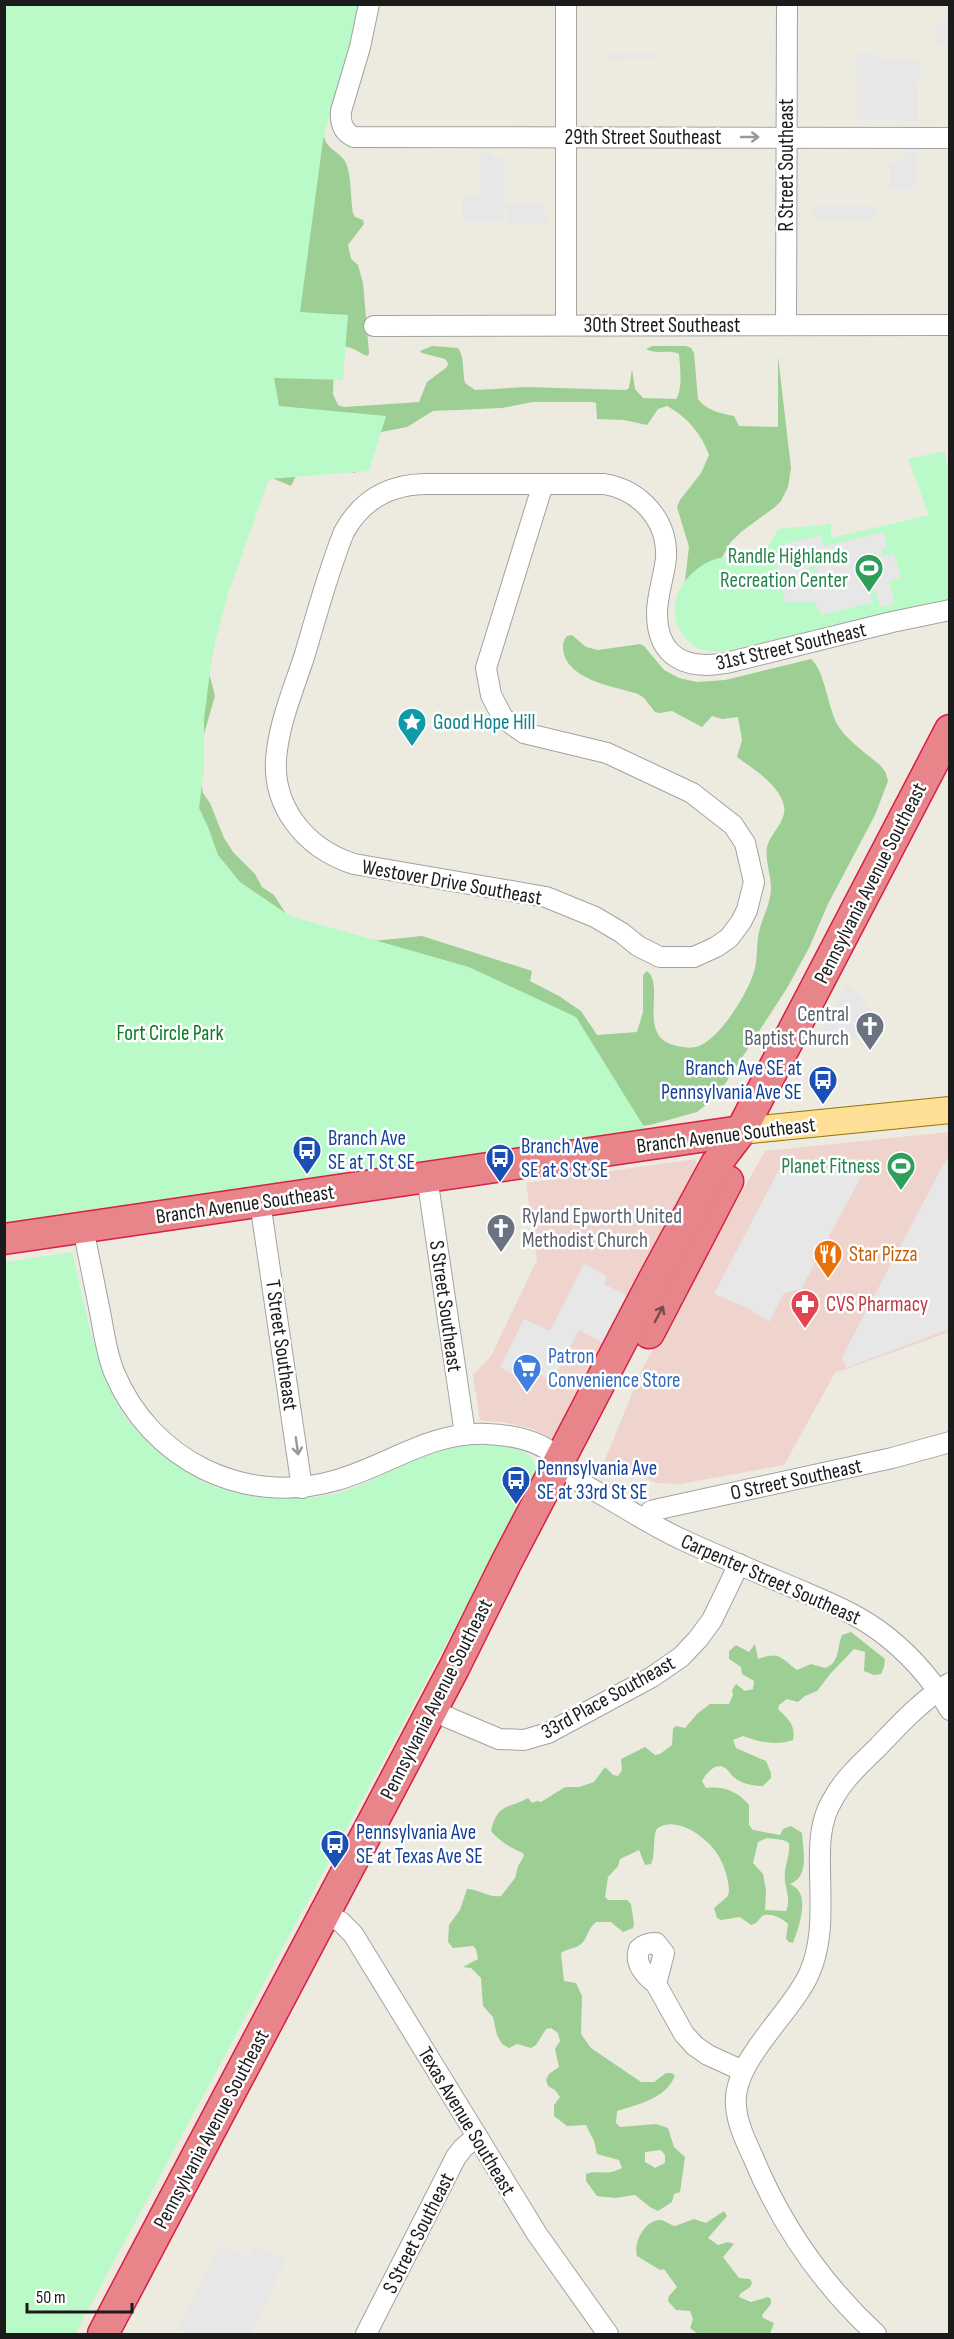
<svg xmlns="http://www.w3.org/2000/svg" width="954" height="2339" viewBox="0 0 954 2339" font-family="'Sofia Sans Condensed',sans-serif">
<style>
.commercial{fill:#efd4ce}
.forest{fill:#9dce94;fill-rule:evenodd}
.park{fill:#bafac8}
.parking{fill:#e7e7e7;fill-rule:evenodd}
.lines{fill:none;stroke-linecap:round;stroke-linejoin:round}
.minor-casing{stroke:#a2a2a2;stroke-width:22}
.major-casing{stroke:#927600;stroke-width:28}
.highway-casing{stroke:#d91f46;stroke-width:33}
.minor{stroke:#fff;stroke-width:20}
.major{stroke:#fedf95;stroke-width:26}
.highway{stroke:#e8858a;stroke-width:30}
.oneway{stroke:#989898}
.oneway2{stroke:#774b4d}
.labels{text-anchor:middle;stroke-width:5;stroke-linejoin:round;paint-order:stroke}
.street-label{font-size:21px;fill:#1b1b1b;stroke:#fff}
.leisure-label{font-size:21px;fill:#27864d;stroke:#fff;text-anchor:end}
.culture-label{font-size:21px;fill:#0d838f;stroke:#fff;text-anchor:start}
.worship-label{font-size:21px;fill:#5b616d;stroke:#fff;text-anchor:end}
.park-label{font-size:21px;fill:#097a22;stroke:#fff}
.transit-label{font-size:21px;fill:#164399;stroke:#fff;text-anchor:start}
.food-label{font-size:21px;fill:#c56008;stroke:#fff;text-anchor:start}
.health-label{font-size:21px;fill:#be3a42;stroke:#fff;text-anchor:start}
.shop-label{font-size:21px;fill:#366cbe;stroke:#fff;text-anchor:start}
</style>
<rect width="100%" height="100%" fill="#edebe0"/>
<g class="commercial">
<path d="M949,1132V1332L835,1373L784,1465L680,1484L657,1483L604,1462L642,1369L765,1151Z"/>
<path d="M695,1159L697,1164L553,1440L533,1429L508,1423L480,1420L473,1375L491,1356L537,1260L526,1183Z"/>
</g>
<g class="forest">
<path d="M5,5L324,137C327,150 341,152 346,163C352,178 350,197 353,213L355,217L363,220L364,224L348,245L351,259L358,265L363,283L369,353L368,356C359,354 355,347 345,347L334,364L333,394L338,405L344,407L419,402L427,382L447,367L448,363L445,359L422,353L420,351L432,346L458,348C465,357 462,372 465,383L475,390L526,387L626,390L629,388L632,369L635,389L643,398L676,399C683,390 680,366 679,354C669,349 657,355 646,349L652,346H686L691,348L694,353L698,399C707,411 720,413 734,416L739,426L778,427V356L791,468L788,487L781,501L775,507L741,532L730,543L719,563L684,588L689,547L677,507L680,500L701,473L709,455C701,433 687,417 667,406L658,409L647,425L624,420L597,419L596,403L592,402H533L502,408L433,411L407,427L361,436L359,470L355,473L344,471L296,476L291,486L272,478L268,479L231,545L209,673L215,696L200,748V778L203,793L210,803L224,838L233,852L255,874L262,887L274,895L288,917L373,941L422,936L532,971L530,981L559,996L581,1011L597,1035L637,1032L643,1012V975L647,971C665,985 639,1032 670,1044C679,1047 692,1050 701,1045C722,1035 747,994 754,972C758,959 756,945 759,932C762,918 771,903 771,888C771,875 765,861 767,847C770,834 787,821 784,806C779,784 753,769 737,757L742,740L738,717L722,719L712,716L702,727L672,711L659,713L655,712L644,698L638,694C613,686 566,680 563,649C563,643 563,641 567,636L572,635L586,647L598,650L640,644L644,646L664,670L679,678L697,682L725,680L811,659C824,669 828,707 837,724C846,740 867,754 881,766L886,773L888,781L875,815L828,904L809,948L787,988L725,1084L712,1100L697,1112L650,1125L272,1166Z"/>
<path d="M851,1632L885,1659L884,1667L881,1674L874,1675L864,1671L865,1652L854,1649L831,1673L817,1691L805,1696L798,1702L787,1699L779,1705L778,1709C788,1719 796,1725 793,1740C776,1746 759,1742 743,1736L733,1740L736,1748L766,1761L771,1773V1778L763,1786C754,1786 742,1784 735,1778C731,1776 729,1770 725,1768C715,1762 706,1774 702,1781L706,1788C723,1786 737,1791 749,1805V1825L753,1830L780,1835L783,1829L791,1826L802,1833C803,1850 810,1877 790,1884C793,1886 796,1887 798,1890C808,1902 798,1930 793,1943L789,1942L786,1939L788,1924C783,1918 769,1912 762,1916L756,1923L751,1925L740,1917L721,1920L717,1918L714,1908L728,1896L729,1891C729,1881 724,1864 718,1855C709,1839 677,1815 658,1828C652,1832 656,1856 651,1864L645,1865L639,1850L620,1859L618,1866L608,1877L605,1897L608,1900H627L631,1904L634,1924L633,1928L623,1932L611,1922H596C587,1930 588,1936 583,1942C578,1949 567,1948 561,1953L564,1981L576,1983L582,1996L581,2034L591,2048L641,2082H654L666,2073H672L675,2076C665,2099 639,2104 617,2111L616,2123L620,2127L656,2124L668,2128L674,2147L685,2157L680,2192L674,2194L672,2202L658,2211L650,2207L635,2195L615,2198L597,2196L586,2181V2174C598,2169 605,2177 622,2168L619,2160L597,2154L594,2141L586,2125L567,2126L554,2116V2105L560,2097L555,2090L548,2086L546,2080L549,2074L559,2067L555,2049L560,2041L558,2033L551,2028L546,2029L536,2045L531,2048L517,2044L509,2048L502,2044L497,2035L493,2017L483,2006L481,1978L471,1968L463,1967L478,1959L476,1949L473,1946L453,1948L448,1942L449,1925L460,1910L467,1889C479,1889 488,1898 501,1896L515,1878L518,1866L524,1856L523,1853C512,1849 498,1840 491,1831C498,1802 509,1809 528,1798L532,1803L537,1801L541,1802L565,1787H579L594,1782L605,1767L613,1775L618,1776L622,1770L621,1759L645,1747L655,1755L660,1754L672,1745L673,1729L676,1726L685,1728L697,1714L710,1704H729L733,1695L732,1690L736,1684L745,1691L753,1689L754,1681L742,1674L741,1667L729,1659V1651L736,1645L749,1652L755,1644L758,1659C779,1651 780,1657 797,1670L811,1664L825,1668C840,1663 837,1647 842,1635ZM767,1838L783,1840L789,1843C790,1854 786,1862 785,1872C783,1886 792,1897 786,1911L765,1910L766,1891L763,1874L753,1863L758,1842ZM661,2150L665,2155V2163L655,2168L645,2162V2152Z"/>
<path d="M724,2211L727,2216L708,2238L718,2245L728,2242L734,2244L723,2257L739,2278L750,2279L752,2283L750,2287L740,2294L739,2297L751,2302L768,2297L771,2299V2304L762,2315L763,2318L774,2323L770,2334H698L690,2328L693,2319L690,2311L676,2310L668,2301L669,2296L677,2287L664,2269L660,2270L637,2256C633,2243 645,2219 661,2220C665,2221 671,2225 675,2226L694,2219L706,2223Z"/>
</g>
<g class="park">
<path d="M4,5H360L323,140L300,312L348,315L343,380L274,378L279,406L386,416L369,471L269,479L228,594L213,649L204,719V769L199,808L208,827L218,855L240,882L290,916L469,967L576,1017L646,1130L5,1224Z"/>
<path d="M945,451L946,463L950,464L949,601L720,652C713,651 703,651 697,648C657,622 675,574 715,559C727,555 747,559 761,559L778,529L831,524V538L929,515L908,459Z"/>
<path d="M72,1252C85,1303 94,1367 122,1412C137,1435 183,1473 208,1484C239,1498 305,1502 338,1493C373,1483 404,1461 438,1451C460,1444 508,1441 527,1454C534,1459 536,1466 538,1473L75,2334H5L4,1262Z"/>
</g>
<g class="parking">
<path d="M948,18H949V45L936,46V25L939,22H948Z"/>
<path d="M606,54H659V58L606,59Z"/>
<path d="M853,54H872L885,61L919,60L918,121L857,119L856,59Z"/>
<path d="M490,152L492,157H503V221H462V196L479,195V159H481V153Z"/>
<path d="M906,152H917L914,189H890V165L902,161Z"/>
<path d="M506,204H542L543,213L549,217V224L507,223Z"/>
<path d="M813,206H876V220L813,219Z"/>
<path d="M884,532L887,548L881,550V555L883,556L894,554L901,577L889,581L895,604L880,607L876,592L873,590L871,592L873,602L821,615L816,603L800,601L785,603L775,557L786,555L784,544L821,535L823,545L826,546ZM811,566L816,567L819,584L818,587L812,584L809,568Z"/>
<path d="M846,984L861,997L874,1014L872,1037L849,1039L847,1036L834,1043H816Z"/>
<path d="M949,1157V1329L846,1368L842,1357L941,1169Z"/>
<path d="M837,1162L848,1164L863,1173L801,1289L784,1293L769,1322L748,1308L714,1294L782,1164L789,1168L819,1172Z"/>
<path d="M584,1264L603,1274L606,1277L604,1284L628,1296L603,1343L579,1330L552,1381L520,1364L514,1375L500,1367L524,1319L550,1331Z"/>
<path d="M221,2245L247,2257L254,2245L286,2260L251,2334H188L177,2329Z"/>
</g>
<g class="lines">
<g class="minor-casing">
<g id="minor">
<path d="M369,4L360,47L341,111C340,123 343,132 354,137L950,138"/>
<path d="M566,4V325"/>
<path d="M786,325L787,4"/>
<path d="M374,326L950,325"/>
<path d="M543,484L486,668L491,695L503,718L524,733L607,753L692,793L733,825L745,843L754,882L747,910L741,922L729,938L716,947L694,957H660L638,946L622,933L595,917L546,897L354,864C304,848 269,804 277,750C281,718 295,685 305,654C317,613 328,572 344,532C361,501 388,485 424,484H604C641,490 668,521 666,558C664,577 657,595 657,613C657,658 687,670 726,663L892,622L950,610"/>
<path d="M427,1177L465,1434"/>
<path d="M260,1202L302,1488"/>
<path d="M83,1228C89,1257 95,1287 101,1317C104,1335 107,1354 114,1372C151,1461 245,1507 337,1480C389,1465 431,1431 487,1434C511,1435 538,1440 556,1456C565,1463 570,1474 579,1481C585,1486 592,1489 599,1493C626,1508 654,1527 683,1540C720,1557 759,1573 797,1589C825,1601 853,1612 878,1630C907,1651 932,1679 950,1710"/>
<path d="M645,1519L651,1511L659,1509L892,1458L950,1442"/>
<path d="M431,1708L447,1717L499,1739L524,1740L548,1733L652,1677L681,1657L698,1639L712,1620L739,1564"/>
<path d="M325,1913L341,1922L353,1934L537,2234L608,2334"/>
<path d="M656,1984C645,1975 634,1964 639,1949C644,1944 649,1943 656,1943L664,1953L656,1984L684,2034L695,2046L708,2055L743,2071"/>
<path d="M366,2334L456,2157L463,2148L477,2136"/>
<path d="M876,2334C823,2285 781,2225 753,2157C746,2142 737,2123 736,2106C731,2062 791,2014 809,1974C826,1936 819,1894 820,1853C820,1835 823,1816 832,1801C843,1779 862,1763 879,1746C901,1723 922,1700 950,1683"/>
</g>
</g>
<g class="major-casing">
<path id="major" d="M741,1131L950,1110"/>
</g>
<g class="highway-casing">
<g id="highway">
<path d="M4,1239L741,1131"/>
<path d="M649,1333L728,1181"/>
<path d="M103,2334L454,1668L506,1563L655,1277L716,1164L741,1131L950,730"/>
</g>
</g>
<use href="#minor" class="minor"/>
<use href="#major" class="major"/>
<use href="#highway" class="highway"/>
</g>
<defs><path id="oneway-shaft" d="M-6 0H5M1.5-3L5.5 0L1.5 3" fill="none" stroke-width="1.6" stroke-linecap="round" stroke-linejoin="round" transform="scale(1.5)"/></defs>
<g class="oneway">
<use href="#oneway-shaft" transform="translate(750 137)"/>
<use href="#oneway-shaft" transform="translate(297 1446) rotate(82)"/>
</g>
<use class="oneway2" href="#oneway-shaft" transform="translate(659 1314) rotate(-62)"/>
<defs>
<g id="stadium-pin" transform="scale(1.5)"><path d="M0 17L-7.5 6A9.5 9.5 0 1 1 7.5 6Z" fill="#2e9e5b" stroke="#fff"/><path d="M0-5a6.5 5 0 1 0 0 10a6.5 5 0 1 0 0-10ZM-3.5-1.8h7v3.6h-7Z" fill="#fff"/></g>
<g id="sight-pin" transform="scale(1.5)"><path d="M0 17L-7.5 6A9.5 9.5 0 1 1 7.5 6Z" fill="#0f9aa8" stroke="#fff"/><path d="M0-6L1.8-2.2L6-1.7L2.9 1.2L3.7 5.4L0 3.3L-3.7 5.4L-2.9 1.2L-6-1.7L-1.8-2.2Z" fill="#fff"/></g>
<g id="church-pin" transform="scale(1.5)"><path d="M0 17L-7.5 6A9.5 9.5 0 1 1 7.5 6Z" fill="#6b7280" stroke="#fff"/><path d="M-1.2-6h2.4v3.5h3.3v2.4h-3.3V6h-2.4V-.1h-3.3v-2.4h3.3Z" fill="#fff"/></g>
<g id="bus-pin" transform="scale(1.5)"><path d="M0 17L-7.5 6A9.5 9.5 0 1 1 7.5 6Z" fill="#1a4fb4" stroke="#fff"/><path d="M-5-6H5V4H4V6H2V4H-2V6H-4V4H-5ZM-3.5-4V0h7V-4ZM-3.5 1.2v1.5H-2V1.2ZM2 1.2v1.5H3.5V1.2Z" fill="#fff"/></g>
<g id="restaurant-pin" transform="scale(1.5)"><path d="M0 17L-7.5 6A9.5 9.5 0 1 1 7.5 6Z" fill="#e8710a" stroke="#fff"/><path d="M-5-6h1v4h1v-4h1v4h1v-4h1v5L-1.5 .5V6h-2V.5L-5-1ZM5-6V6H3V1.5H1.5Q1.5-4 5-6Z" fill="#fff"/></g>
<g id="pharmacy-pin" transform="scale(1.5)"><path d="M0 17L-7.5 6A9.5 9.5 0 1 1 7.5 6Z" fill="#e0444e" stroke="#fff"/><path d="M-2-6h4v4h4v4h-4v4h-4v-4h-4v-4h4Z" fill="#fff"/></g>
<g id="supermarket-pin" transform="scale(1.5)"><path d="M0 17L-7.5 6A9.5 9.5 0 1 1 7.5 6Z" fill="#3f7fe0" stroke="#fff"/><path d="M-6-5.5h2.5l.6 2H6L4.5 2H-2.5L-4.4-4H-6ZM-1.5 3.2a1.3 1.3 0 1 0 .1 0ZM3 3.2a1.3 1.3 0 1 0 .1 0Z" fill="#fff"/></g>
</defs>
<g fill-rule="evenodd">
<use href="#stadium-pin" x="869" y="568"/>
<use href="#sight-pin" x="412" y="722"/>
<use href="#church-pin" x="870" y="1026"/>
<use href="#bus-pin" x="823" y="1080"/>
<use href="#bus-pin" x="307" y="1150"/>
<use href="#bus-pin" x="500" y="1158"/>
<use href="#stadium-pin" x="901" y="1166"/>
<use href="#church-pin" x="501" y="1228"/>
<use href="#restaurant-pin" x="828" y="1254"/>
<use href="#pharmacy-pin" x="805" y="1304"/>
<use href="#supermarket-pin" x="527" y="1368"/>
<use href="#bus-pin" x="516" y="1480"/>
<use href="#bus-pin" x="335" y="1844"/>
</g>
<g class="labels">
<g class="street-label">
<text x="643" y="144">29th Street Southeast</text>
<text transform="translate(786 165) rotate(-90)" y="7">R Street Southeast</text>
<text x="662" y="332">30th Street Southeast</text>
<text transform="translate(791 646) rotate(-13)" y="7">31st Street Southeast</text>
<text transform="translate(452 882) rotate(10)" y="7">Westover Drive Southeast</text>
<text transform="translate(870 883) rotate(-63)" y="7">Pennsylvania Avenue Southeast</text>
<text transform="translate(726 1135) rotate(-7)" y="7">Branch Avenue Southeast</text>
<text transform="translate(245 1204) rotate(-8)" y="7">Branch Avenue Southeast</text>
<text transform="translate(446 1306) rotate(82)" y="7">S Street Southeast</text>
<text transform="translate(282 1345) rotate(82)" y="7">T Street Southeast</text>
<text transform="translate(796 1479) rotate(-12)" y="7">O Street Southeast</text>
<text transform="translate(771 1579) rotate(24)" y="7">Carpenter Street Southeast</text>
<text transform="translate(608 1697) rotate(-29)" y="7">33rd Place Southeast</text>
<text transform="translate(436 1699) rotate(-63)" y="7">Pennsylvania Avenue Southeast</text>
<text transform="translate(467 2121) rotate(59)" y="7">Texas Avenue Southeast</text>
<text transform="translate(211 2129) rotate(-62)" y="7">Pennsylvania Avenue Southeast</text>
<text transform="translate(418 2233) rotate(-63)" y="7">S Street Southeast</text>
</g>
<g class="leisure-label">
<text x="848" y="563">Randle Highlands<tspan x="848" dy="24">Recreation Center</tspan></text>
<text x="880" y="1173">Planet Fitness</text>
</g>
<g class="culture-label">
<text x="433" y="729">Good Hope Hill</text>
</g>
<g class="worship-label">
<text x="849" y="1021">Central<tspan x="849" dy="24">Baptist Church</tspan></text>
<text x="522" y="1223" text-anchor="start">Ryland Epworth United<tspan x="522" dy="24">Methodist Church</tspan></text>
</g>
<g class="park-label">
<text x="170" y="1040">Fort Circle Park</text>
</g>
<g class="transit-label">
<text x="802" y="1075" text-anchor="end">Branch Ave SE at<tspan x="802" dy="24">Pennsylvania Ave SE</tspan></text>
<text x="328" y="1145">Branch Ave<tspan x="328" dy="24">SE at T St SE</tspan></text>
<text x="521" y="1153">Branch Ave<tspan x="521" dy="24">SE at S St SE</tspan></text>
<text x="537" y="1475">Pennsylvania Ave<tspan x="537" dy="24">SE at 33rd St SE</tspan></text>
<text x="356" y="1839">Pennsylvania Ave<tspan x="356" dy="24">SE at Texas Ave SE</tspan></text>
</g>
<g class="food-label">
<text x="849" y="1261">Star Pizza</text>
</g>
<g class="health-label">
<text x="826" y="1311">CVS Pharmacy</text>
</g>
<g class="shop-label">
<text x="548" y="1363">Patron<tspan x="548" dy="24">Convenience Store</tspan></text>
</g>
</g>
<rect width="954" height="2339" fill="none" stroke="#1b1b1b" stroke-width="12"/>
<path d="M27 2303v9h105v-9" fill="none" stroke="#1b1b1b" stroke-width="3"/>
<text x="36" y="2303" font-size="18" fill="#1b1b1b" stroke="#ffffff" stroke-width="4.5" paint-order="stroke">50 m</text>
</svg>
